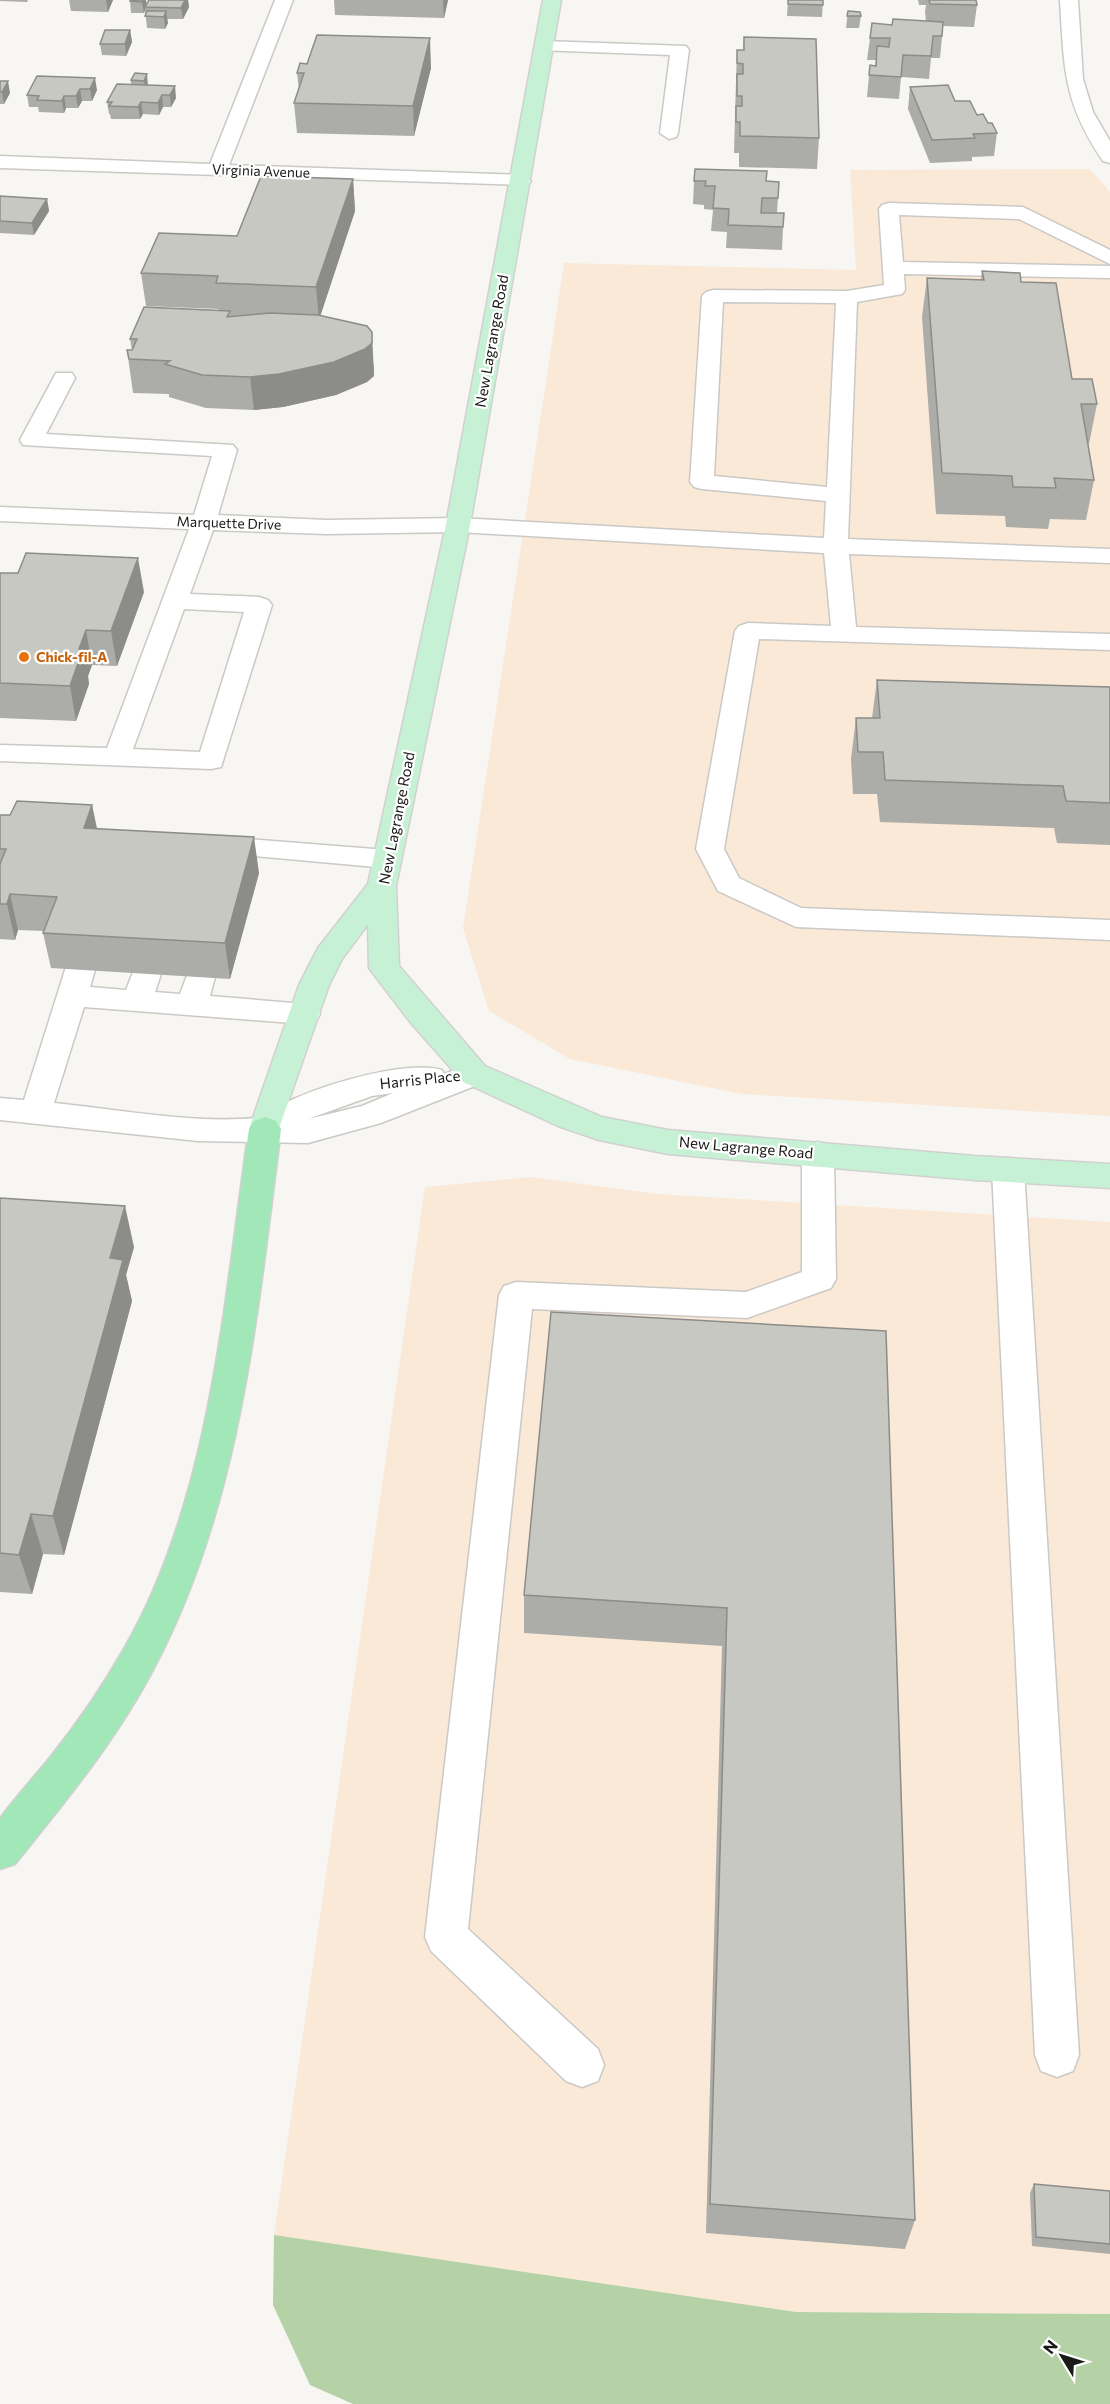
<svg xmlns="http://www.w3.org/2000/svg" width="1110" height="2404" viewBox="0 0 1110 2404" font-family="Commissioner,sans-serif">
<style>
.commercial{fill:#fbe9d8}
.green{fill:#b5d2a7}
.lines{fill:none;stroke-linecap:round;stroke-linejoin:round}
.minor-casing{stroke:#cac9c5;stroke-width:3}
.major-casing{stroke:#d1d1d1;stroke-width:3}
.highway-casing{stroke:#d1d1d1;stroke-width:3}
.minor{fill:#fff;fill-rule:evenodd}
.major{fill:#c7f1d4;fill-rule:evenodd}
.highway{fill:#a1e7b7;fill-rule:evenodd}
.wall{fill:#acaca8}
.shaded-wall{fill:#8c8c88}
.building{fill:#c8c8c3;stroke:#8c8c88;stroke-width:1.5}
.food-dot{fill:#e8710a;stroke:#fff;stroke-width:2}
.labels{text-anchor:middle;stroke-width:4.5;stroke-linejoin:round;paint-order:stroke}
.far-street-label{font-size:14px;fill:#191917;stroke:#fff}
.far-food-label{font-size:14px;font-weight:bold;fill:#c56008;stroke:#fff;text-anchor:start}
.street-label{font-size:15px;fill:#191917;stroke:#fff}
</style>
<rect width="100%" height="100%" fill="#f7f6f2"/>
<g class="commercial">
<path d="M1090,169L1110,192V1116L742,1094L570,1059L489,1011L463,928L564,263L856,270L850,170Z"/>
<path d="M531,1177L657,1194L1110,1222V2314L796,2312L274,2235L425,1187Z"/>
</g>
<path class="green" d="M274,2235L796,2312L1110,2314V2404H353L310,2385L273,2305Z"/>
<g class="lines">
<g class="minor-casing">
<g id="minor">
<path d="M275,0H293L229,165L521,175L531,181L528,185L0,168V156L210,164Z"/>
<path d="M1060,0H1078L1083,79L1093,112L1110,141V163L1103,161C1063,102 1064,68 1060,0Z"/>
<path d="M544,41L686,46L689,50L678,133L676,137L669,139L660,133L670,55L538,50L535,46L538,42Z"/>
<path d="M889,203L1023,207L1110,250V264L1019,219L899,215L903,262L1110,266V278L904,274L905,290L902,294L857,302L848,539L1110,549V563L849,554L856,627L1110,634V650L759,639L724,849L739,878L801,908L1110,920V940L796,927L718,891L696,849L735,631L739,626L748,623L831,626L824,553L458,532L327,534L213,530L190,594L259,597L268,600L272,605L221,767L211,769L0,761V745L107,748L189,529L0,521V507L194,515L212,456L23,445L20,440L56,373H72L75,378L46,434L233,445L237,450L218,515L327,520L458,518L824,538L826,501L702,489L694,487L690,482L702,296L706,292L713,290L847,291L884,285L879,209L882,205ZM723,302L836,303L827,487L714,476ZM184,609L244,612L200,752L133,749Z"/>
<path d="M210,836L387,850L397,853L401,859L397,865L387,868L200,851L196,845L200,839Z"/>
<path d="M80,960L91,963L95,970L90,987L126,990L135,967L146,964L157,967L161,974L155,992L180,994L189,970L200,967L211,970L215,977L210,996L305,1004L316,1007L320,1014L316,1021L305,1024L84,1007L54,1103C117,1109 193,1124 255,1118C269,1117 283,1103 296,1098C330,1083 407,1060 442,1070L444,1074L474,1063L485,1066L490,1074L485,1082L381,1123L308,1143L198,1141L0,1120V1098L24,1100L65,970L69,963ZM393,1093L362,1106L308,1119L372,1096Z"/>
<path d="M818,1142L829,1146L834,1154L836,1279L831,1288L747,1318L532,1309L468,1929L598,2049L604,2065L598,2081L582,2087L566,2081L431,1951L425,1937L499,1295L504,1286L516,1282L746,1292L802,1272V1154L807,1146Z"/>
<path d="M1008,1158L1020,1162L1024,1170L1079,2055L1073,2071L1057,2077L1041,2071L1035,2055L992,1170L996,1162Z"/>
</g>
</g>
<g class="major-casing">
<path id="major" d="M543,0H561L470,525L396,886L399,966L485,1066L602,1117L668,1130L975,1156L1110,1164V1188L975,1180L668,1154L599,1140L558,1126L463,1082L411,1023L369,968L368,924L342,959L329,985L276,1137L265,1141L254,1137L249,1129L299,985L318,948L368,884L446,525Z"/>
</g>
<g class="highway-casing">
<path id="highway" d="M265,1117L276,1121L281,1129C257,1313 242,1501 154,1668C117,1739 65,1802 15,1864L0,1869C0,1855 0,1833 0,1819C3,1812 40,1770 48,1760C77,1724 103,1686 125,1647C212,1495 224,1299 249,1129L254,1121Z"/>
</g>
<use href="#minor" class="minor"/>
<use href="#major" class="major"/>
<use href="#highway" class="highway"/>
</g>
<g class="wall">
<path d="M0,0H28L27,2L0,1Z"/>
<path d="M69,0H113L108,12L71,11Z"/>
<path d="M146,0V4L149,0H188L189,7L183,19H167L168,23L165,29L147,28L145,10L144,13H131L130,1Z"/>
<path d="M334,0H448L444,18L335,15Z"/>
<path d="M788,0H823L822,17L787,16Z"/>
<path d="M918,0H976L977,5L974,27L943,26L940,58H931L929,79L901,77L899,99L867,97L870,65L875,66L876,60H867L870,38L892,25L926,21L925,12L926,5H919Z"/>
<path d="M848,11L861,16L859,28H846Z"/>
<path d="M130,30L132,42L126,56L102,55L100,44Z"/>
<path d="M744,37L819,138L817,169L739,167V153H734L736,80L737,50H743Z"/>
<path d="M431,68L414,136L297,133L294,103L299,90L297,73Z"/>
<path d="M135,73L148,85L176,98L171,107H163L159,115L143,114L140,119H111L110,114H109L107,102L131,84V80Z"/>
<path d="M37,76L97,90L92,101H82L78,108H66L64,113L39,112L38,107H29L27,95Z"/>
<path d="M0,81L10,93L4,104H0Z"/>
<path d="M910,87L955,101L977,115L988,123L997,133L994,156L972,157V161L930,163L908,109Z"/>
<path d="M353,179L355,211L320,316L374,365V376L367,382L336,395L283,407L254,410L206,408L169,397V394L133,393L127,350H132L130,339L219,310V309L146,306L141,273L237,236Z"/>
<path d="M694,181L779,182L777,213L783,227L782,250L726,248L727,232L711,231L713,210L704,209V205L693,204Z"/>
<path d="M0,196L47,199L49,211L34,235L0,233Z"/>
<path d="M982,271L1021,282L1072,379L1097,404L1089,444H1088L1094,480L1086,520L1050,519L1048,529L1006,527L1005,516L936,514L922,317L927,278L981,280Z"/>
<path d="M0,573L144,592L117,666L92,665L88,676L89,684L76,721L0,718Z"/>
<path d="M877,680L1110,687V845L1057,843L1054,828L880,822L877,794H853L851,759L856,718H872Z"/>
<path d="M92,805L97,828L259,873L230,979L51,968L43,933L44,931L18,930L15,940L0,939V815H10Z"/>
<path d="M0,1198L134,1247L126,1275L132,1301L64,1555L43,1554L32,1594L0,1592Z"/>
<path d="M886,1331L915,2220L905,2249L706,2233L722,1646L524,1633V1595Z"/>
<path d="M1034,2184L1110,2191V2254L1032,2246L1030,2193Z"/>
</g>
<g class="shaded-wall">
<path d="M106,0H113L108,12Z"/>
<path d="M143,0H146L147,7H145V10L144,13L142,2Z"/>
<path d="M185,0H188L189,7L183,19L181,8Z"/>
<path d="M443,0H448L444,18Z"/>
<path d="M166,11L168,23L165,29L164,17Z"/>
<path d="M130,30L132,42L126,56L125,44Z"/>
<path d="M430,38L431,68L414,136L413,106Z"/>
<path d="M147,74L148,86L146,93L144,81Z"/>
<path d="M95,78L97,90L92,101L90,89Z"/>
<path d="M8,81L10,93L4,104L2,92Z"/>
<path d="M175,86L176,98L171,107L170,95Z"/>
<path d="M80,89L82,101L78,108L76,96Z"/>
<path d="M162,95L163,107L159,115L158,103Z"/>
<path d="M64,96L66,108L64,113L62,101Z"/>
<path d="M141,102L143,114L140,119L138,107Z"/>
<path d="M353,179L355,211L319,320L316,287Z"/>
<path d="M47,199L49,211L34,235L32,223Z"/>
<path d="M372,332L374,376L367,382L336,395L283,407L254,410L250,377Z"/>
<path d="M138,558L144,592L117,666L111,631Z"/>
<path d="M86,630L92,665L88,676L89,684L76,721L70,686L79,649Z"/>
<path d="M92,805L99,840L84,828Z"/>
<path d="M254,837L259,873L230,979L225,943Z"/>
<path d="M10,894L18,930L15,940L7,904Z"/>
<path d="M125,1206L134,1247L126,1275L132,1301L64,1555L53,1516L110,1258Z"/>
<path d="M31,1514L43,1554L32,1594L19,1555Z"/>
</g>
<g class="building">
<path d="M130,0H143L142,2L130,1Z"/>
<path d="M149,0H185L181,8L145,7Z"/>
<path d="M788,0H823V5L788,4Z"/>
<path d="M929,0H976L977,5L930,4Z"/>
<path d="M147,11H166L164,17L145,16Z"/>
<path d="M848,11L860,12L861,16H847Z"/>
<path d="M893,19L943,22L942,36H933L931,56L903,55L901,77L869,75L870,65L876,66L877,46L889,47L890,38H870L872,23L892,25Z"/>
<path d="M105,30H130L125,44H100Z"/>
<path d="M317,35L430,38L413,106L294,103L304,73H297L300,63L307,64Z"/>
<path d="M744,37L816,39L819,138L740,136V122H736V106H742V96H737V74H743V64L737,63V50H744Z"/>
<path d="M135,73L147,74L144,81L131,80Z"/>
<path d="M37,76L95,78L90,89H80L76,96H64L62,101L37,100L39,96L27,95Z"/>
<path d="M0,81H8L2,92H0Z"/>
<path d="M117,84L175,86L170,95H162L158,103L141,102L138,107L109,106L112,102H107Z"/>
<path d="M948,85L955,101H970L977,115L983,114L988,123H992L997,133L973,134L975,138L932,140L910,87Z"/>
<path d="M695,169L767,171L766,181L779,182L778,198H762L761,213H784L783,227L728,225L729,209L713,208L715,186H705L706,181H694Z"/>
<path d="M261,176L353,179L316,287L216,283L218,276L141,273L159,233L237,236Z"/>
<path d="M0,196L47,199L32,223L0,221Z"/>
<path d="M982,271L1020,273L1021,282L1056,283L1072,379H1092L1097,404H1081L1094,480L1054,478L1056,488L1013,487L1012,476L942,473L927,278L984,280Z"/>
<path d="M144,307L230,311L227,317L269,313L318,315L367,326L372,332V343L365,349L334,362L279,374L250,377L202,375L165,364L170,361L129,359L127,350H132L137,339H130Z"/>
<path d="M26,553L138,558L111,631L86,630L79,649H83L70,686L0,683V573H18Z"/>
<path d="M877,680L1110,687V803L1066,801L1063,786L885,780L883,752H858L856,718H880Z"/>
<path d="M17,801L92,805L84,828L254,837L225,943L43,933L57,897L10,894L7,904H0V864L6,849H0V815H10Z"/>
<path d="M0,1198L125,1206L110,1258L123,1260L53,1516L31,1514L19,1555L0,1553Z"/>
<path d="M551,1312L886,1331L915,2220L710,2204L727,1608L524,1595Z"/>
<path d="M1034,2184L1110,2191V2244L1036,2237Z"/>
</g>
<circle class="food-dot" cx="24" cy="657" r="6"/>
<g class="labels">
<g class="far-street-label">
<text transform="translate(261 171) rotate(2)" y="5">Virginia Avenue</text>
<text transform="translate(229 523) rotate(2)" y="5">Marquette Drive</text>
</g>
<g class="far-food-label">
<text x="36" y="662">Chick-fil-A</text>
</g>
<g class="street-label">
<text transform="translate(492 341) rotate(-80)" y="5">New Lagrange Road</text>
<text transform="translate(397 818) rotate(-79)" y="5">New Lagrange Road</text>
<text transform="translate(420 1080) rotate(-6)" y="5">Harris Place</text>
<text transform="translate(746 1148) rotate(5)" y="5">New Lagrange Road</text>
</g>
</g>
<g transform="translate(1062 2356) rotate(308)" stroke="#ffffff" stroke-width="4.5" paint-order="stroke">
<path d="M0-4.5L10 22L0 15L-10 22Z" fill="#191917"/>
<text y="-9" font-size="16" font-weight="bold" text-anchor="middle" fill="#191917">N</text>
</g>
</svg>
